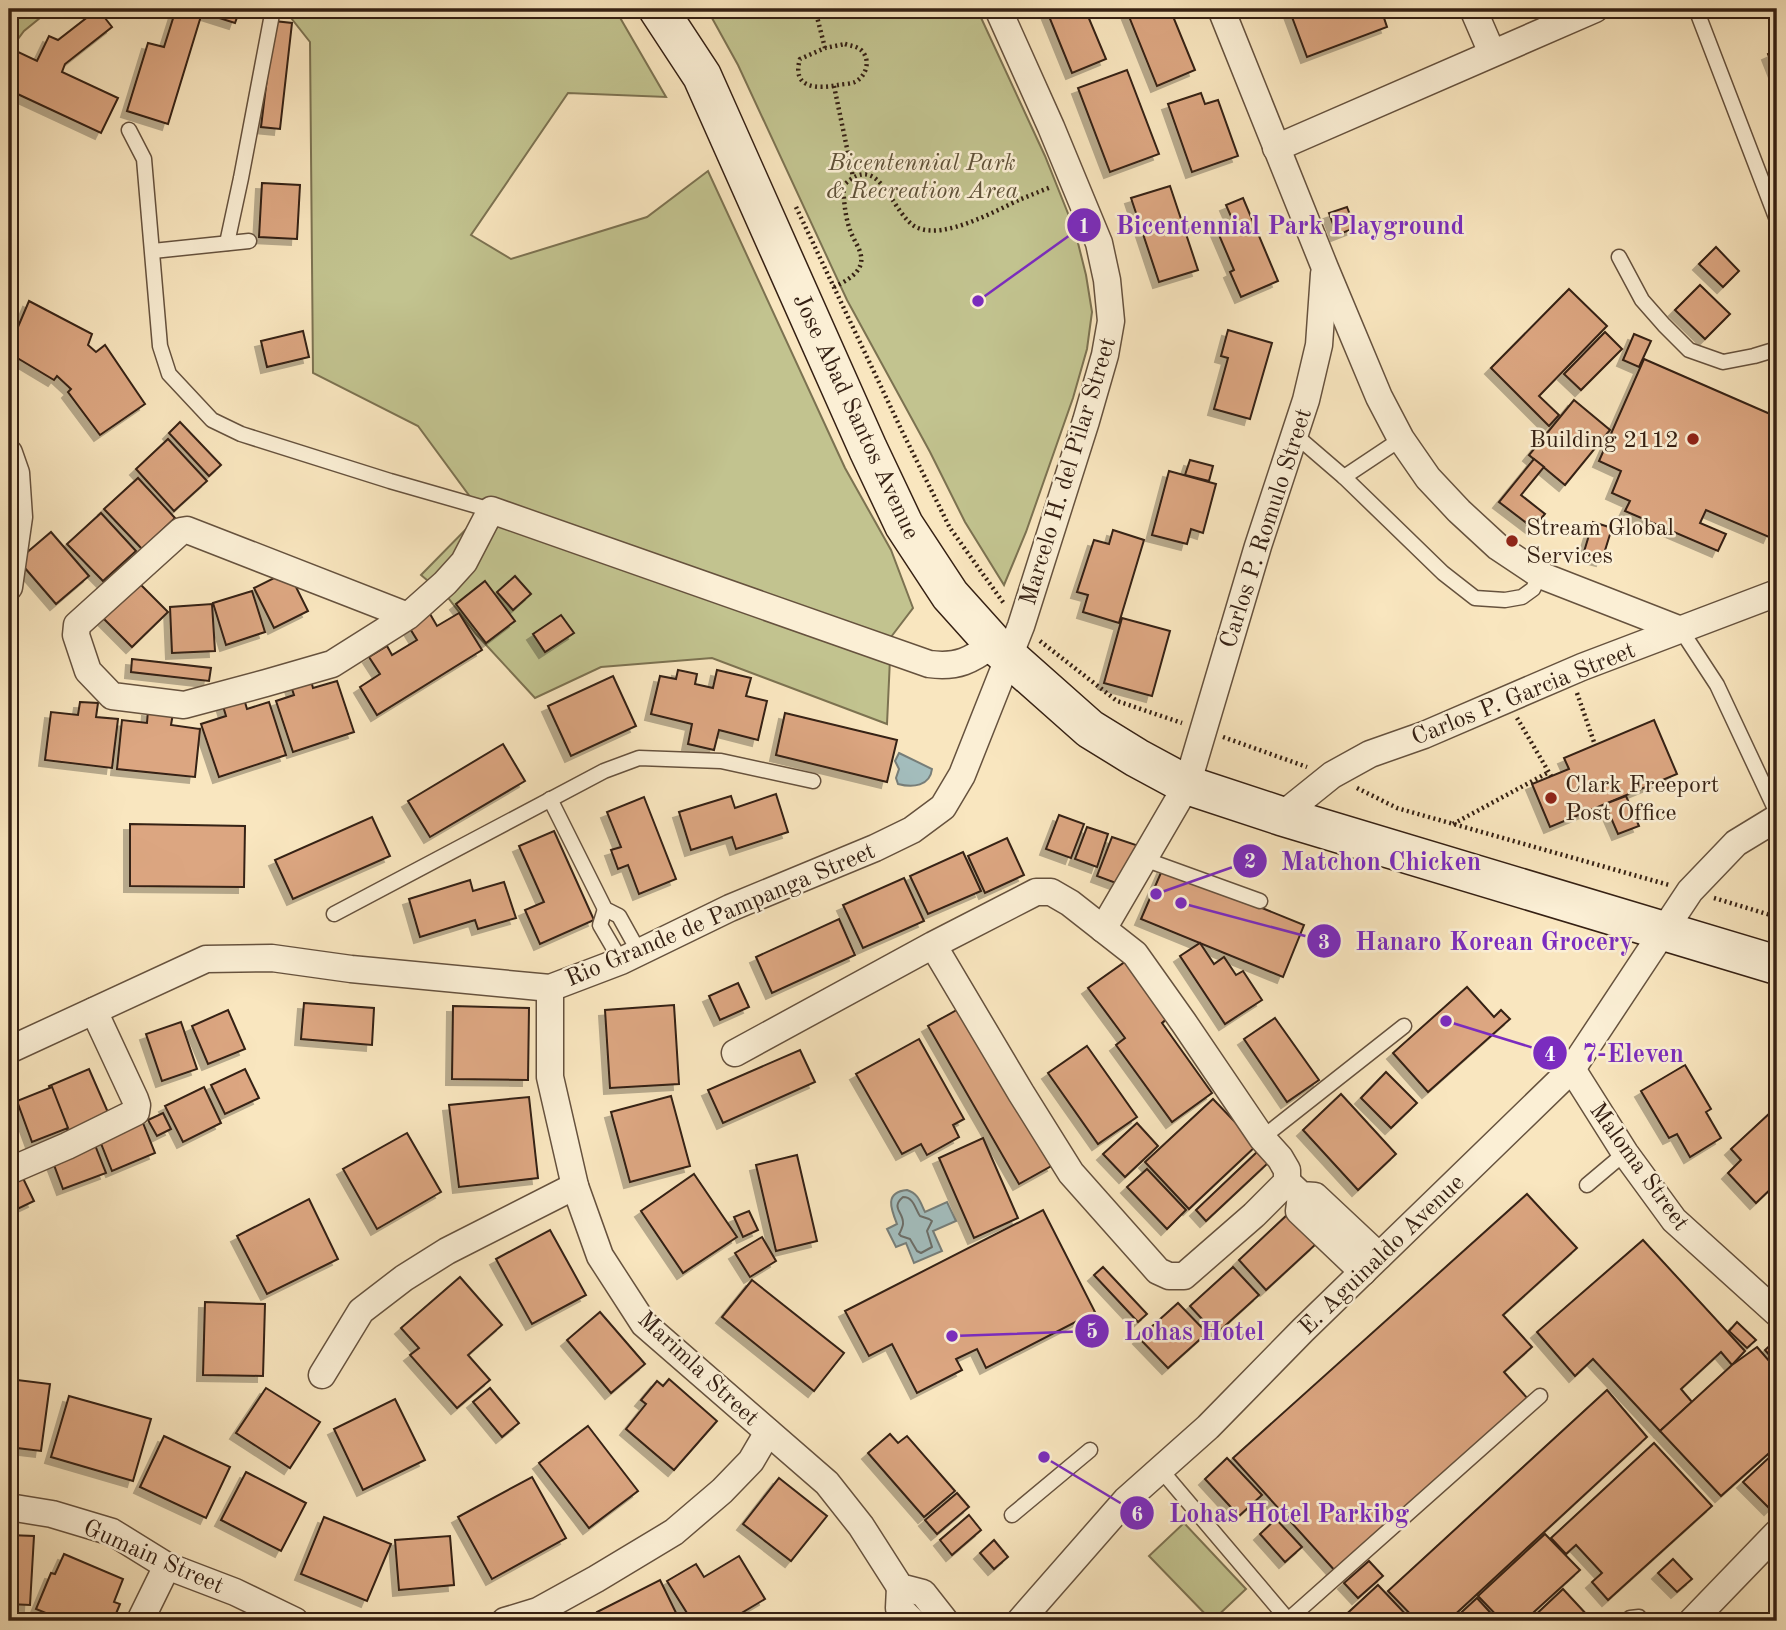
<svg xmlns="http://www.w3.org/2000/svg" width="1786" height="1630" viewBox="0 0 1786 1630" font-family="'Old Standard TT',serif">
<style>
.green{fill:#c2c38f;stroke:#7c7251;stroke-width:2}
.water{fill:#a3bdbd;stroke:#777e79;stroke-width:2}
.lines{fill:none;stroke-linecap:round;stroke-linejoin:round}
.shore{stroke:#6c6e68;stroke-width:2}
.building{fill:#dca681;stroke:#352013;stroke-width:2;filter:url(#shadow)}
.lane-casing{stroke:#66523e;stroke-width:17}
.street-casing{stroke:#66523e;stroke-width:29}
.secondary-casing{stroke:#352013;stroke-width:41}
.path{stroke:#352013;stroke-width:4.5;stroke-dasharray:2 3.5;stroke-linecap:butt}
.lane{stroke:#fbefd5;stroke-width:14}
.street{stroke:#fbefd5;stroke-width:26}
.secondary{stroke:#fbefd5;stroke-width:38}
.poi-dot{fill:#8f2418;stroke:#fbefd5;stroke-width:2.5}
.labels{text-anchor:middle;stroke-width:5;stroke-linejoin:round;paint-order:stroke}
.park-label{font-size:24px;font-style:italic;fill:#5f5138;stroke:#fbefd5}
.street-label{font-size:24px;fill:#352013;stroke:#fbefd5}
.poi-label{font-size:24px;fill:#352013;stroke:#fbefd5;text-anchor:start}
.leader{fill:none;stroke:#7b2cbf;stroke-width:2.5}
.callout-dot{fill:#7b2cbf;stroke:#fbefd5;stroke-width:2.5}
.mark-label{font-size:21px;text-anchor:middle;font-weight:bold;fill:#fff}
.callout-label{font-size:26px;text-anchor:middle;font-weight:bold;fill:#7b2cbf;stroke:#fbefd5;stroke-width:5;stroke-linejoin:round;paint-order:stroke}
</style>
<defs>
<filter id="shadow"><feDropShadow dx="-6" dy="6" stdDeviation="0" flood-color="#0004"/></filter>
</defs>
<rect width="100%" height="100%" fill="#f9e6bf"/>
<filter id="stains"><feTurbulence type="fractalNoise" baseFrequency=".00286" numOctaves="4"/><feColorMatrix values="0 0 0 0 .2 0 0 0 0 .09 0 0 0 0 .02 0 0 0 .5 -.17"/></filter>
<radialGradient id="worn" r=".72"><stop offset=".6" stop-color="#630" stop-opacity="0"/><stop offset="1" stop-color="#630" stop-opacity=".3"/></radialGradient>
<g class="green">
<path d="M9,9H51L24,31L9,51Z"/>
<path d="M284,9H615L666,97L568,93L471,235L511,259L647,217L708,171L845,468L891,550L913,608L891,637L887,724L712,658L601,667L535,698L476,634L449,599L421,575L482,513L418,426L313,373L310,42Z"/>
<path d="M707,9H977L1045,156L1075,231L1086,275L1092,312L1087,349L1073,398L1026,532L1004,585L965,522L930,452L847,300L738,65Z"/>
<path d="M1184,1523L1246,1589L1212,1621L1149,1556Z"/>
</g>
<g class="water">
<path d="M899,753L932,769C930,786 913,788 898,784L896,778L899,769L895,761Z"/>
<path d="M907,1190C919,1194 920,1202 925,1212L947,1202L956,1221L933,1231L942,1251L914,1263L906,1243L896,1247L887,1229L897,1224C891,1209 884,1192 907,1190Z"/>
</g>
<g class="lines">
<path class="shore" d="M903,1197C914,1197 915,1209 920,1216L929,1219L932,1221L927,1231L932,1247L921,1253L917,1251L910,1239L901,1236L899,1234C900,1233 903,1226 903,1224C904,1212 890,1208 903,1197Z"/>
</g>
<g class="building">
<path d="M98,9L112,27L65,64L62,72L118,98L101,133L9,90V55L12,49L37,61L49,36L58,40Z"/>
<path d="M176,9L201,16L168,124L127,111L148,43L164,47Z"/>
<path d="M191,9H240L235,23Z"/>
<path d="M1046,9H1085L1106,59L1072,73Z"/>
<path d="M1126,9H1170L1195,70L1157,86Z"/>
<path d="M1289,9H1381L1387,27L1307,57Z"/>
<path d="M274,21L292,23L280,129L261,127Z"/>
<path d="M1777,50V77L1768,54Z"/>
<path d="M1127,70L1159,154L1110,172L1078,88Z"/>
<path d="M1201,93L1205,104L1218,100L1238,156L1192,172L1168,104Z"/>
<path d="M262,183L300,185L297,239L259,237Z"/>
<path d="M1170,186L1198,270L1159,282L1131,198Z"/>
<path d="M1243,198L1278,281L1241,297L1230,272L1234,270L1216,228L1233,221L1226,205Z"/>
<path d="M1347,207L1355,228L1337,235L1329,213Z"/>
<path d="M1716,247L1739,271L1723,287L1699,264Z"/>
<path d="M1700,285L1730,314L1705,339L1675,310Z"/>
<path d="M1569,289L1607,326L1539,396L1559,415L1549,426L1491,368Z"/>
<path d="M29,301L92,334L88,345L96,352L105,345L145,404L100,435L68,392L71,389L57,376L54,380L9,353V348Z"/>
<path d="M1228,330L1272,343L1250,419L1214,409L1228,358L1221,356Z"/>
<path d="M303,331L309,357L267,367L261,341Z"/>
<path d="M1605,332L1622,349L1581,390L1564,374Z"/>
<path d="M1634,334L1651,341L1639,367L1623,360Z"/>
<path d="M1644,359L1777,417V519L1769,537L1706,510L1700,523L1726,534L1718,551L1625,511L1630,501L1612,493L1621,471L1599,461Z"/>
<path d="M1574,400L1610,430L1565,485L1529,455Z"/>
<path d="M180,422L221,465L209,476L169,433Z"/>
<path d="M168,439L207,481L174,511L136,469Z"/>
<path d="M1534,459L1544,467L1521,495L1545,514L1533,528L1499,502Z"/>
<path d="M1190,460L1213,466L1209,481L1185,475Z"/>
<path d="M1169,471L1216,484L1203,533L1191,529L1187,544L1152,535Z"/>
<path d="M138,478L175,518L142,549L104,509Z"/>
<path d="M101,513L136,551L103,581L67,544Z"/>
<path d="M1593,522L1612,528L1602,560L1583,555Z"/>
<path d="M1113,530L1144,540L1119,623L1083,612L1088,595L1077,592L1094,540L1109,544Z"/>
<path d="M51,532L89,576L56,604L18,560Z"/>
<path d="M288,571L308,611L274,628L254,588Z"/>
<path d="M515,576L531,594L513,610L497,592Z"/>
<path d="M485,581L515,621L486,643L456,604Z"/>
<path d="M138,582L168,612L132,647L102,617Z"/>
<path d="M252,591L265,632L226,645L213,603Z"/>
<path d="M212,604L215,651L172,653L170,607Z"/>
<path d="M459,613L482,650L377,715L360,687L380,674L369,657L387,646L392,655L417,640L409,627L430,614L437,626Z"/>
<path d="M561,615L574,633L545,652L533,634Z"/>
<path d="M1122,618L1170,631L1152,696L1104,683Z"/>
<path d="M132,659L211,668L209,681L131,672Z"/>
<path d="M678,670L697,674L695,684L713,688L717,670L751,678L746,696L767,701L758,740L719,730L714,750L688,744L692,724L651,714L660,676L676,679Z"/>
<path d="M613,676L636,726L571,756L548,706Z"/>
<path d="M310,677L313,688L337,681L354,732L293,752L276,701L294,695L290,683Z"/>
<path d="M244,699L247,709L269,702L286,755L219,777L201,724L226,716L223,706Z"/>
<path d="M80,702L98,703L96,717L118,719L112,768L45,760L51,712L78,715Z"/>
<path d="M148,710L173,713L171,725L200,729L195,777L117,769L122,720L147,723Z"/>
<path d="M785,713L897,740L887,782L776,755Z"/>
<path d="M1654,720L1677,774L1550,827L1532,784L1569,769L1564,758Z"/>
<path d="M503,744L525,781L430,837L408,801Z"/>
<path d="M776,794L788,832L736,849L732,837L691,850L679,812L731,796L735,808Z"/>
<path d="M1626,796L1639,826L1618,834L1605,804Z"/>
<path d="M644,797L676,879L639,894L628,865L618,869L611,850L621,847L607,812Z"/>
<path d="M1059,815L1084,824L1071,858L1046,849Z"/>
<path d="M372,817L390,856L293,899L275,860Z"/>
<path d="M130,824L245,826L244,887L130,886Z"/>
<path d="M1087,827L1108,834L1097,867L1075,859Z"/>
<path d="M554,831L594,920L540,944L525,910L544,902L519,846Z"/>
<path d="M1112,837L1139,846L1124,886L1097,876Z"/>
<path d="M1007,838L1024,875L985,893L968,856Z"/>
<path d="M963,852L981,891L928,914L910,876Z"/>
<path d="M1163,868L1304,925L1283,977L1141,919Z"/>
<path d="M904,878L924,921L863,948L843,905Z"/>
<path d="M470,880L473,891L504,882L516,918L478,929L475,920L420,937L409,899Z"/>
<path d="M839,919L855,955L772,993L756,957Z"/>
<path d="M1200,943L1214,964L1224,957L1236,975L1243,971L1262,1000L1225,1024L1180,956Z"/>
<path d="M1129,959L1170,1016L1162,1023L1212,1093L1172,1122L1116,1045L1125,1038L1088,988Z"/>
<path d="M738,983L749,1007L720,1020L709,996Z"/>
<path d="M1467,987L1494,1017L1501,1010L1510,1019L1428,1092L1393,1053Z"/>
<path d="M304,1003L374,1008L372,1045L301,1039Z"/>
<path d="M674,1005L679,1084L610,1088L605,1010Z"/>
<path d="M453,1006L529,1008L528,1080L452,1079Z"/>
<path d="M962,1007L1053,1165L1019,1184L928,1026Z"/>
<path d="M228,1010L245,1049L208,1064L192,1026Z"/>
<path d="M1275,1018L1319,1080L1287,1102L1244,1039Z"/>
<path d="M181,1022L197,1069L162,1081L146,1034Z"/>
<path d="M919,1039L964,1119L953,1125L959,1137L927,1155L921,1144L902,1154L856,1074Z"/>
<path d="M1087,1046L1137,1117L1098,1144L1048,1073Z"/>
<path d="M800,1050L815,1082L723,1123L708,1090Z"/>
<path d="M1685,1065L1711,1109L1706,1112L1721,1138L1690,1157L1677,1134L1669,1138L1641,1091Z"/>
<path d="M89,1069L110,1117L69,1134L49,1086Z"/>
<path d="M245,1069L259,1098L225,1114L211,1085Z"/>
<path d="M1386,1072L1417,1103L1391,1128L1361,1098Z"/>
<path d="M52,1087L68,1128L32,1142L17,1101Z"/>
<path d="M204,1087L221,1123L183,1142L165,1106Z"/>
<path d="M1341,1094L1396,1154L1358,1190L1303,1130Z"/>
<path d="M671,1096L690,1166L630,1182L611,1112Z"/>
<path d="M529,1097L538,1178L459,1187L449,1105Z"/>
<path d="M1213,1099L1257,1145L1189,1209L1145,1162Z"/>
<path d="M1771,1112L1777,1119V1183L1756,1203L1728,1173L1741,1160L1731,1149Z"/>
<path d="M163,1113L171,1129L157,1136L148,1120Z"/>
<path d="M141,1118L155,1153L112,1171L98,1136Z"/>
<path d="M1137,1123L1158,1146L1125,1177L1103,1154Z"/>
<path d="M407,1133L441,1192L377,1229L343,1169Z"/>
<path d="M983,1138L1018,1218L974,1238L939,1158Z"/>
<path d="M93,1140L106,1173L63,1189L51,1157Z"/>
<path d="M1257,1152L1268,1163L1206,1221L1196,1210Z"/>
<path d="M797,1155L817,1241L776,1251L756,1165Z"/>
<path d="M1147,1169L1186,1210L1167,1229L1127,1187Z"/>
<path d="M20,1172L34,1201L9,1213V1176Z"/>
<path d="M694,1174L737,1237L683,1273L641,1211Z"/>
<path d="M1527,1194L1577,1248L1503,1315L1532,1347L1504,1372L1529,1400L1337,1573L1233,1458Z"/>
<path d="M309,1199L338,1259L267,1294L237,1236Z"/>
<path d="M1043,1210L1095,1312L986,1368L977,1349L956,1359L962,1370L917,1393L892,1344L869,1356L845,1311Z"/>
<path d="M749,1211L758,1230L743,1237L734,1217Z"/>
<path d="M1288,1214L1316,1244L1266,1290L1239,1260Z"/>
<path d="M550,1230L586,1295L532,1324L496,1259Z"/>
<path d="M762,1237L776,1261L750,1277L735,1253Z"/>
<path d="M1643,1240L1745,1351L1732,1365L1721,1352L1681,1389L1692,1402L1660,1431L1593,1359L1575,1376L1537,1332Z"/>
<path d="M1103,1267L1147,1314L1138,1322L1094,1275Z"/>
<path d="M1233,1267L1259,1295L1216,1334L1190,1306Z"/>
<path d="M460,1277L502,1325L468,1355L490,1380L457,1408L410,1355L419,1348L401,1328Z"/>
<path d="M752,1280L844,1353L814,1391L722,1317Z"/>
<path d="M205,1302L265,1304L263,1376L203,1375Z"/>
<path d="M1178,1303L1207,1333L1168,1368L1139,1338Z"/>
<path d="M600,1312L645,1364L611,1393L567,1340Z"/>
<path d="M1737,1322L1756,1340L1747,1348L1729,1331Z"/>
<path d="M1777,1339V1364L1765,1350Z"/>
<path d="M1757,1347L1777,1370V1446L1721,1496L1660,1431L1732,1365Z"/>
<path d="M9,1379L50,1384L41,1451L9,1447Z"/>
<path d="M669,1379L717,1421L674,1470L626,1429L646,1404L641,1400L657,1381L663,1386Z"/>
<path d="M266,1388L320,1422L290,1468L236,1433Z"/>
<path d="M490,1388L519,1423L502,1437L473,1402Z"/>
<path d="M1607,1390L1647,1437L1448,1621H1417L1388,1591Z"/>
<path d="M69,1396L151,1419L133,1481L51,1457Z"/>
<path d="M395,1399L425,1460L363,1490L334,1429Z"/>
<path d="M588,1426L638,1491L589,1528L539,1463Z"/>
<path d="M890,1434L898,1443L907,1436L955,1491L924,1517L868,1453Z"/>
<path d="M164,1436L230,1467L206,1518L140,1487Z"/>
<path d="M1654,1443L1712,1506L1608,1600L1592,1582L1602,1573L1576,1545L1566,1554L1551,1538Z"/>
<path d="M1777,1450V1502L1770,1509L1743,1482Z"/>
<path d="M1227,1458L1262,1495L1239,1516L1205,1479Z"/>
<path d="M246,1472L306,1503L281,1551L221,1520Z"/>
<path d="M532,1477L566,1538L492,1579L458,1517Z"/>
<path d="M779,1478L827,1516L791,1561L743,1524Z"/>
<path d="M957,1493L969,1507L937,1534L925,1520Z"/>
<path d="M969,1515L981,1530L952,1555L940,1540Z"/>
<path d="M324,1517L391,1544L367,1601L301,1574Z"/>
<path d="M1276,1519L1302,1547L1285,1562L1260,1534Z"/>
<path d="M1545,1534L1580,1570L1524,1621H1502L1478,1596Z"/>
<path d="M9,1535L34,1536L30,1605L9,1604Z"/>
<path d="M450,1536L454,1585L399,1590L395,1540Z"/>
<path d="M994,1540L1008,1557L994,1569L980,1553Z"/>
<path d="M64,1554L123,1579L114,1602L120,1604L113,1621H65L36,1609L51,1573L55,1574Z"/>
<path d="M739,1556L765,1599L728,1621H692L667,1581L696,1564L704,1577Z"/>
<path d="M1673,1559L1692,1579L1677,1592L1658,1573Z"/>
<path d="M1369,1561L1383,1576L1358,1598L1344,1583Z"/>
<path d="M660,1580L680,1621H601L597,1612Z"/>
<path d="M1378,1585L1412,1621H1339Z"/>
<path d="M1563,1589L1588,1616L1582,1621H1529Z"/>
<path d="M1477,1598L1498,1621H1452Z"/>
</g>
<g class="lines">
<g class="lane-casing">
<g id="lane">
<path d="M1696,9L1777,220"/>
<path d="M129,130L144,159L160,346L169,374L212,420L241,434L390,481L491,510"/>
<path d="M227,243L241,178L273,9"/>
<path d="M153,251L249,241"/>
<path d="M1619,257L1642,300L1664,325L1689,350L1723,362L1754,356L1777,349"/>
<path d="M1294,434L1344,477L1443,573L1475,598L1505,600L1522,597L1533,589L1540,575"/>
<path d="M1344,477L1401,439"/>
<path d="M1681,630L1717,685L1777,813"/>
<path d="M550,799L605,909L619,916L639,952"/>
<path d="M1144,859L1260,901"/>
<path d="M605,909L600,925L621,961"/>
<path d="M334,914L604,771L639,758L721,761L813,781"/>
<path d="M1262,1138L1404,1026"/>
<path d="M1587,1185L1625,1153"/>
<path d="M1161,1470L1289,1621"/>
<path d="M1012,1515L1090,1450"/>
<path d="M1288,1620L1540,1396"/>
<path d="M1627,1621L1630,1618L1639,1617L1642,1621"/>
</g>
</g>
<g class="street-casing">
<g id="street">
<path d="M1221,9L1325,268L1379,397L1401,439L1428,478L1459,511L1498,547L1540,575L1681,630"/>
<path d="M1473,9L1492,53"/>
<path d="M1276,148L1595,9"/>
<path d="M9,453L16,473L19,517L9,587"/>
<path d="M408,616L187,530L181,531L77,625L76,635L88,671L112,696L184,705L266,683L332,664L408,616L445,583L464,562L491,510L929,664C958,668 971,660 994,644"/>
<path d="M1281,816L1332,775L1370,754L1424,735L1582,667L1777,593"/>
<path d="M1103,929L1187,785L1258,546L1306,400L1319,345L1324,274"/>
<path d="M550,988V1077L575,1186L600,1256L644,1324L827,1483L861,1526L900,1587L923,1593L945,1621"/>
<path d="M9,1050L206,959L272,958L351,969L550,988L621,961L730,908L875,848L912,830L943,807L962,775L1021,626L1086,421L1105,355L1111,321L1107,280L1099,243L1051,127L998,9"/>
<path d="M735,1053L933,945L1036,892H1051L1070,903L1135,954L1184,1023L1262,1138L1280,1158L1287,1170V1182L1254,1215L1184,1276H1169L1158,1271L1071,1173L1021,1093L933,945"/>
<path d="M1572,1069L1625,1153L1674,1220L1777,1313"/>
<path d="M9,1171L67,1146L136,1112L137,1105L135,1099L94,1011"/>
<path d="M1287,1182L1301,1195L1315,1196L1379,1256"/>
<path d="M1301,1195L1299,1211L1363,1272"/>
<path d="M322,1375L361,1311L404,1278L447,1251L575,1186"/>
<path d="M9,1507L52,1514L112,1532L167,1566L235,1592L295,1621"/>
<path d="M900,1587L899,1608L912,1621"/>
<path d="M140,1621L167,1566"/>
<path d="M505,1621L538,1611L596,1579L674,1532L722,1491L751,1461L768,1432"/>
<path d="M1020,1621L1126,1500L1208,1427L1303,1330L1572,1069L1690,891L1736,843L1777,818"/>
<path d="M1692,1621L1777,1533"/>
</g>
</g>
<g class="secondary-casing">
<path id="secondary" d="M658,9L702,76L868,449L904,525L950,595L994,644L1090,729L1137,758L1187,785L1281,816L1777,965"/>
</g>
<g class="path">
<path d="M815,9L825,48"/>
<path d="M845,44C851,46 856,46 861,50C871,59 867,76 855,82C850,84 843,84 838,85C818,89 791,89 800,59L825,48Z"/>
<path d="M834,86L853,177"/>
<path d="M796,207L901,429L950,528L1005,605"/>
<path d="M834,287C846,281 864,272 861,256C860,248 853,239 850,230C845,216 844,201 843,186C881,147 891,217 918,228C946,239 995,211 1021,199C1031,195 1041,191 1051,187"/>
<path d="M1040,641L1117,701L1182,723"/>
<path d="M1577,693L1595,745"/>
<path d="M1517,718L1551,776"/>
<path d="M1223,737L1307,767"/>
<path d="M1357,788L1397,808L1669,885"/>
<path d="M1453,824L1549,772"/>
<path d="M1714,898L1777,917"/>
</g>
<use href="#lane" class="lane"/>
<use href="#street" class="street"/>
<use href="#secondary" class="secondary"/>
</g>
<g class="poi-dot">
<circle cx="1693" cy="439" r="7"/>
<circle cx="1512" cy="541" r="7"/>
<circle cx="1551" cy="798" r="7"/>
</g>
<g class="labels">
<g class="park-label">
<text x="922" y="170">Bicentennial Park<tspan x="922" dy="28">&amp; Recreation Area</tspan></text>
</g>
<g class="street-label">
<text transform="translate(857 416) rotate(65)" y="8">Jose Abad Santos Avenue</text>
<text transform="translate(1067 471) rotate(-73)" y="8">Marcelo H. del Pilar Street</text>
<text transform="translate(1265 528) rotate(-72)" y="8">Carlos P. Romulo Street</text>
<text transform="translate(1523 693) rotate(-22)" y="8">Carlos P. Garcia Street</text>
<text transform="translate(720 914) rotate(-23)" y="8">Rio Grande de Pampanga Street</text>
<text transform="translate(1640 1166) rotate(54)" y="8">Maloma Street</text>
<text transform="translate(1381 1254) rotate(-44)" y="8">E. Aguinaldo Avenue</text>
<text transform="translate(699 1368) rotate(43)" y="8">Marimla Street</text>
<text transform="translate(154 1556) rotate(24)" y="8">Gumain Street</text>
</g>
<g class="poi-label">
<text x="1679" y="447" text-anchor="end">Building 2112</text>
<text x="1526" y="535">Stream Global<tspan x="1526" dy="28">Services</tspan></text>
<text x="1565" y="792">Clark Freeport<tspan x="1565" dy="28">Post Office</tspan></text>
</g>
</g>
<path class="leader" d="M978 301L1084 225M1156 894L1250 861M1181 903L1324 941M1446 1021L1550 1053M952 1336L1092 1331M1044 1457L1137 1513"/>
<g class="callout-dot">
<circle cx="978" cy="301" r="7"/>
<circle cx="1156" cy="894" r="7"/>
<circle cx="1181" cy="903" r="7"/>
<circle cx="1446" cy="1021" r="7"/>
<circle cx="952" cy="1336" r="7"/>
<circle cx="1044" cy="1457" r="7"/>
<circle cx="1084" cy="225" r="18"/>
<circle cx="1250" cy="861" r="18"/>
<circle cx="1324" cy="941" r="18"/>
<circle cx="1550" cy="1053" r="18"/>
<circle cx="1092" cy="1331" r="18"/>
<circle cx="1137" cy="1513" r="18"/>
</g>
<g class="mark-label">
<text x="1084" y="233">1</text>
<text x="1250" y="868">2</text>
<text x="1324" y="949">3</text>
<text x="1550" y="1061">4</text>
<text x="1092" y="1338">5</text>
<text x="1137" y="1521">6</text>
</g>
<g class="callout-label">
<text x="1290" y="234">Bicentennial Park Playground</text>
<text x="1381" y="870">Matchon Chicken</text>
<text x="1494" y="950">Hanaro Korean Grocery</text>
<text x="1633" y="1062">7-Eleven</text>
<text x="1194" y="1340">Lohas Hotel</text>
<text x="1289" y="1522">Lohas Hotel Parkibg</text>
</g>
<rect width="1786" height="1630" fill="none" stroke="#f9e6bf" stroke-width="35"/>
<rect x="10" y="10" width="1765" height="1609" fill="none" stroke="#352013" stroke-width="3.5"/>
<rect x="18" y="18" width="1751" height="1595" fill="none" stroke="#352013" stroke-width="2"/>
<rect width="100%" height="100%" filter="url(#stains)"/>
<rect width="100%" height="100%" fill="url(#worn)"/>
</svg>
